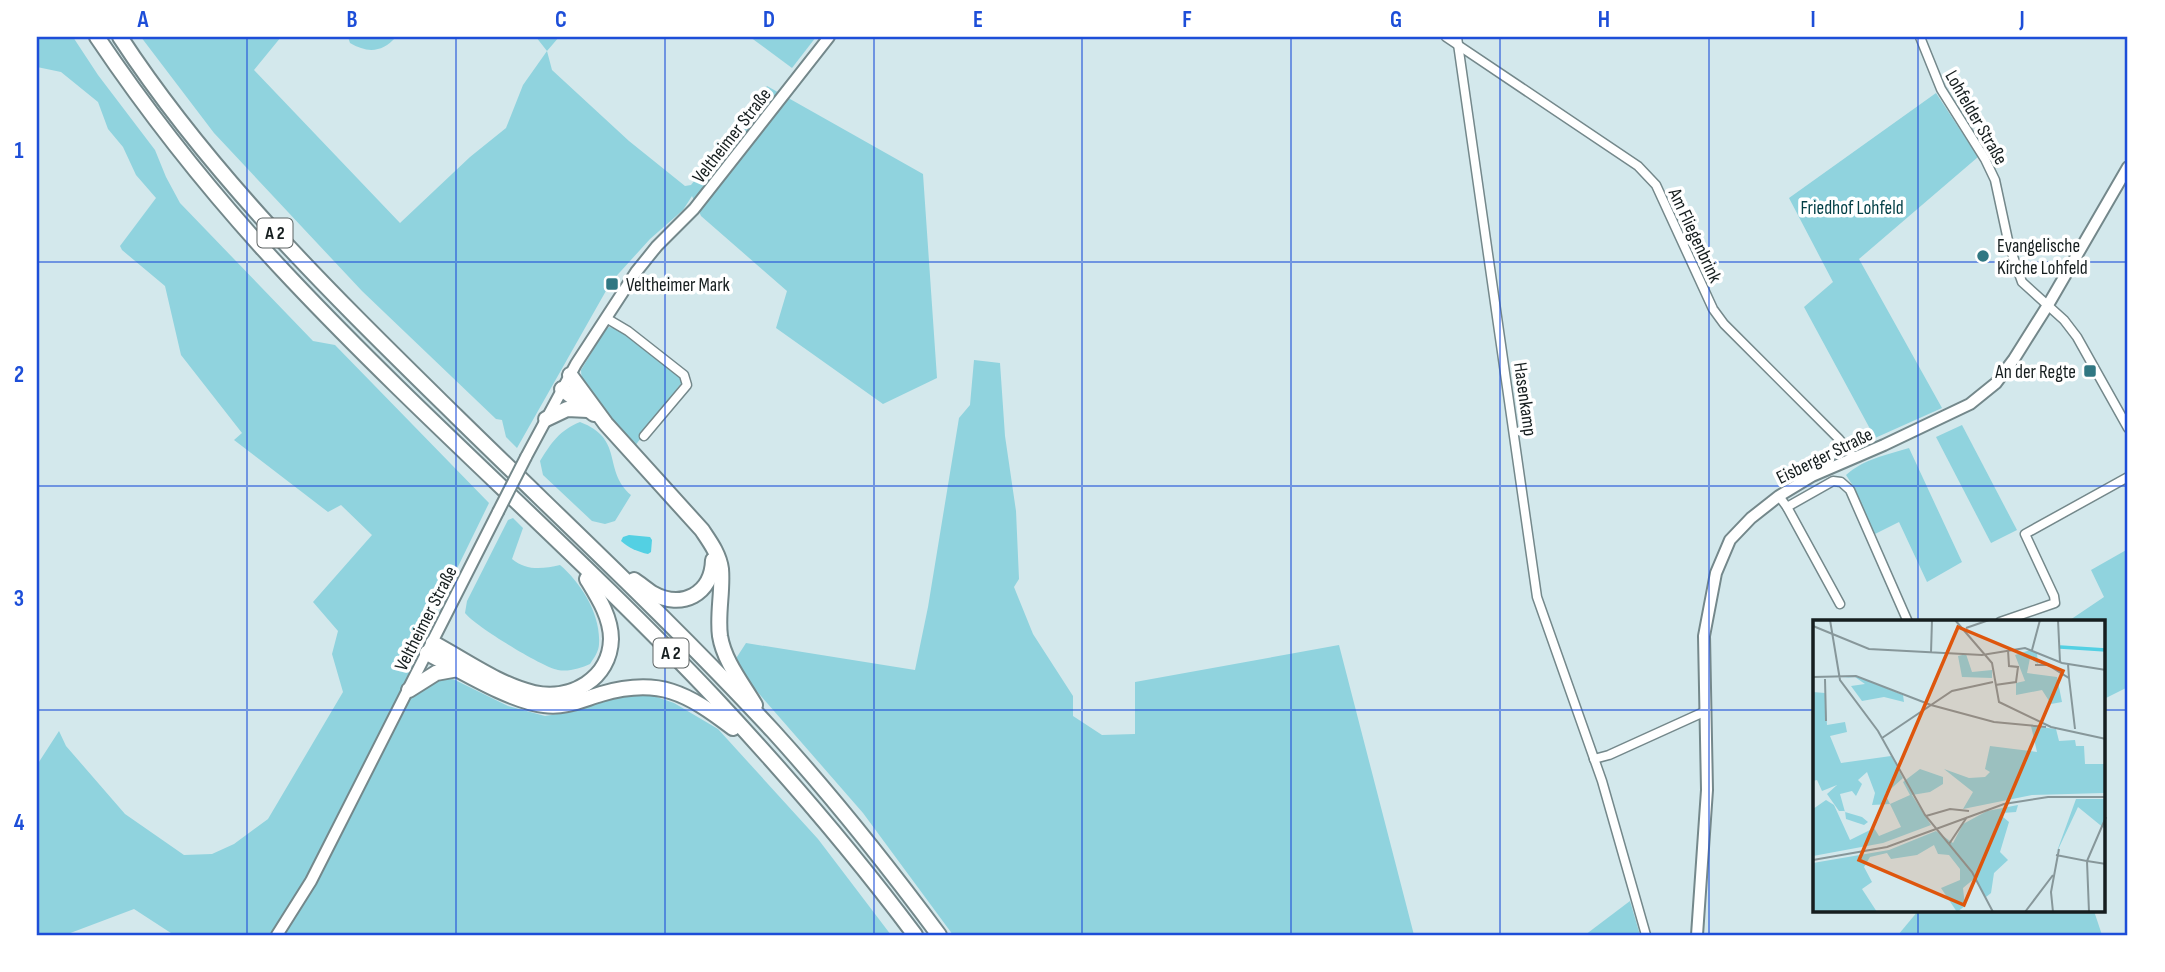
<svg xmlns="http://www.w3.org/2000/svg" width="2165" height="972" viewBox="0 0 2165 972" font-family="'Sofia Sans Condensed',sans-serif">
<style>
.green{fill:#90d3de}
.water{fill:#53d0e3}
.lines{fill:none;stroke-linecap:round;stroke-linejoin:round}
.street-casing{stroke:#74888b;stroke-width:11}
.secondary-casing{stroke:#74888b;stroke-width:14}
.highway-casing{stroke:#74888b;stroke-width:18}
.street{stroke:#fff;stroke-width:8}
.secondary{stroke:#fff;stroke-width:10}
.highway{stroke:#fff;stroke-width:14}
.secondary-bridge-casing{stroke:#74888b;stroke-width:14;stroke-linecap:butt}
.secondary-bridge{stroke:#fff;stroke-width:10}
.grid{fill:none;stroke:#1d4ed8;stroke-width:2;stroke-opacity:0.55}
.poi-dot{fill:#307782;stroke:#fff;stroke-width:2.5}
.labels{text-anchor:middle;stroke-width:7;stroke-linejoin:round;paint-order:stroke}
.shield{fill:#fff;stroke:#5c6262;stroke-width:2}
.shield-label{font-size:18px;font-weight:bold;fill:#161e1f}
.street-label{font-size:19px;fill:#161e1f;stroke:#fff}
.park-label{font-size:19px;fill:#023f46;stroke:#fff}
.poi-label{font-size:19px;fill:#161e1f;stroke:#fff;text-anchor:start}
.inset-river{fill:none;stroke:#53d0e3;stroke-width:3.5}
.inset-road{fill:none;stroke:#87979a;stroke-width:2}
.view{fill:#de560d;fill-opacity:0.15;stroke:#de560d;stroke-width:3.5}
.inset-edge{fill:none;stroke:#161e1f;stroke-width:3.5}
.neatline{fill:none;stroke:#1d4ed8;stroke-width:2.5}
.grid-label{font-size:23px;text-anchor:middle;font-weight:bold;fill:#1d4ed8}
</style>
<rect width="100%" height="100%" fill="#d3e8ec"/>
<g class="green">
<path d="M37,37H73L98,75L155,150L166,177L180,203L313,341L335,345L489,503L408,669L437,682L444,677L453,679L508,706L545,716L576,711L619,696L651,695L674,703L718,729L818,839L891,935H174L134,909L65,935H37V765L59,731L66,746L125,814L184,855L212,854L234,844L268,819L343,692L332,654L338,631L313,602L372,535L341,505L328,512L234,440L242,433L181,355L165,286L122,250L120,246L156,198L136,175L123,147L108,129L98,102L61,72L37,67Z"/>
<path d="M141,37H281L254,70L400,223L470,157L506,128L523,85L547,51L536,37H559L547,51L552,70L629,141L685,186L691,185L767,86L923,174L937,378L883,404L776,328L787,291L701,216L692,196L683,210L650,239L611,282L517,448L506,437L502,420L496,419L362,291L214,133Z"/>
<path d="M348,37H396C382,53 367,53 350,43Z"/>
<path d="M750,37H816L792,68Z"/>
<path d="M1936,93L1978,157L1859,259L1942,408L1875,438L1804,307L1833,282L1789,198Z"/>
<path d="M609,327L621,329L681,377L682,382L635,446C620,428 580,392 581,370L605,330Z"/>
<path d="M974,360L1000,363L1005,436L1016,511L1019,579L1014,587L1033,634L1073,696V716L1102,735L1135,734V682L1339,645L1414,935H953L863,813L754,688L735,660L746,643L915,670L928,607L959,418L970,405Z"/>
<path d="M580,422C625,439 602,470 631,495L615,521L605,524L592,521L543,475L540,461C551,443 560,430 580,422Z"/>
<path d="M1962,425L2017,530L1991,543L1936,437Z"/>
<path d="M1909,448L1962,562L1927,582L1899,522L1873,535L1855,489L1846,475C1864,459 1886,455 1909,448Z"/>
<path d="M513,518L523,528L512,559C526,571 543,569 560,565C581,583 601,614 599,644C599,651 594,658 590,664C581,668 569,672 558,670C542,667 475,626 465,613L467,601L508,520Z"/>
<path d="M2128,549V687L2104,699V622H2067L2104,597L2091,570Z"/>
<path d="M1630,901L1640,935H1585Z"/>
<path d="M1918,911H2094L2102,935H1898Z"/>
</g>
<path class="water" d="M629,535L650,537L652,540L651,552L648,554C638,552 629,548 621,541L623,537Z"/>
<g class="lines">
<g class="street-casing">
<g id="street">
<path d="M1446,37L1638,166L1656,185L1713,309L1724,324L1839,439L1853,456"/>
<path d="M1457,37L1537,597L1602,781L1646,935"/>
<path d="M1920,37L1941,89L1985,159L1995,180L2009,245L2022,282L2064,320L2077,337L2128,428"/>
<path d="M606,318L628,331L684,375L687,385L644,436"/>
<path d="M1779,496L1787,507L1840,604"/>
<path d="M1787,507L1833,481L1841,482L1850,490L1908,622"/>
<path d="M2000,622L2055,603L2054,596L2025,534L2128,477"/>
<path d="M1594,759L1609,755L1706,711"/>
</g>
</g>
<g class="secondary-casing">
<g id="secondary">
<path d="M526,457L576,364L636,272L657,246L694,209L829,37"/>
<path d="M277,935L311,881L498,512"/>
<path d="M1697,935L1707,790L1704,636L1716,573L1730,540L1751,518L1779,496L1812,476L1884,445L1970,404L1996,383L2014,359L2048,305L2128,167"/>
</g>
</g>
<g class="highway-casing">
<g id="highway">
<path d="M97,37C155,123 220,204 292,280C428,424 578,553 714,697C785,773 853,852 915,935"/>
<path d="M120,37C213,179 336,298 456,416C562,520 672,622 773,731C832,796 887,865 939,935"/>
<path d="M570,375L606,424L702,530C710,542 719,554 721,569C723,591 717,614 720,636C724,661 742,683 755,705"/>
<path d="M562,389L594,414"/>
<path d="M546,419L567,409L588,410"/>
<path d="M634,580C640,584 646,589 652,593C682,610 712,594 713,560"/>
<path d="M433,643C465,660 499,685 534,693C571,701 610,679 611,639C611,617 598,597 587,579"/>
<path d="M427,653C460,670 509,701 544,705C565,708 581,700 601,694C659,677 687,693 733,728"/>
<path d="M409,690L436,673L458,669"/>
</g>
</g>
<use href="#street" class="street"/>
<use href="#secondary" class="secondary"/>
<use href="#highway" class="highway"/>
<g class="secondary-bridge-casing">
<path id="secondary-bridge" d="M498,512L526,457"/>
</g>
<use href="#secondary-bridge" class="secondary-bridge"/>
</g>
<path class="grid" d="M247,37V935M456,37V935M665,37V935M874,37V935M1082,37V935M1291,37V935M1500,37V935M1709,37V935M1918,37V622M37,262H2128M37,486H2128M37,710H1815M2104,710H2128M1918,911V935"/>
<g class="poi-dot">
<circle cx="1983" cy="256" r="7"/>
<rect x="605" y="277" width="14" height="14" rx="3.5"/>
<rect x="2083" y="364" width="14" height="14" rx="3.5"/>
</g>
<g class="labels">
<g class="shield">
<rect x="257.5" y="218.5" width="35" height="29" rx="5"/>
<rect x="653.5" y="638.5" width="35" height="29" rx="5"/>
</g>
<g class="shield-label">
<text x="275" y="239">A 2</text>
<text x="671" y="659">A 2</text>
</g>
<g class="street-label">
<text transform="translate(1977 117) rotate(60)" y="7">Lohfelder Straße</text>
<text transform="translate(731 135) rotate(-52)" y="7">Veltheimer Straße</text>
<text transform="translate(1696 235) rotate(65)" y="7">Am Fliegenbrink</text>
<text transform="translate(1526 399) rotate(82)" y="7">Hasenkamp</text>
<text transform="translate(1824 455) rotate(-26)" y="7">Eisberger Straße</text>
<text transform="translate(425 618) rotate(-63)" y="7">Veltheimer Straße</text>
</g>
<g class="park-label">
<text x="1852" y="214">Friedhof Lohfeld</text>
</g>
<g class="poi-label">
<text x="1997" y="252">Evangelische<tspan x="1997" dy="22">Kirche Lohfeld</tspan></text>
<text x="626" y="291">Veltheimer Mark</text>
<text x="2076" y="378" text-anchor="end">An der Regte</text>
</g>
</g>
<g transform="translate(1813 620)">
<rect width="292" height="292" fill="#d3e8ec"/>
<path d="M217,30L224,33L225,44L217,38L214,53L244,57L249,82L238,84L229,70L203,75V63L212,61L202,35ZM153,34L159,52L179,50V58L149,57L145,36ZM43,56L90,75L91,82L71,77L49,81L38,66L52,64L42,57L28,58ZM0,72L12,73L14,105L32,102L34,112L17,116L28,143L78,136L90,158L72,174L77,184L97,175L90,162L107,149L130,157V164L117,172L99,175L118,205L70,223L0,236V189L13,180L21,185L37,220L61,208L66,216L88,207L77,184L59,185L62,173L54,152L45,160L49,164L43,176L39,171L27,174L32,192L49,197L55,202L51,205L33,199L32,191H26L14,174L24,165L9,171L4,160L0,161ZM218,106L243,109L246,121L262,120L263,126H271L272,144H292L291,173L219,175L150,189L160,172L131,149L156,158L172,157L177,152L172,149L177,126L224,132ZM263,179H292V209L265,187L243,234ZM205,185L203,192L189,193L185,202L190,197L196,202L187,232L195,240L181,253L178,273L173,277L162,258L150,268L152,286L144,292L128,268L147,260V249L136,235L125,234L121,225L104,235L78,239L74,233L57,237L51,247L59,262L49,269L64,292H0V243L76,230L123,211L140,223L150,204L174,191Z" fill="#90d3de"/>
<path class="inset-river" d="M247,27L293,30"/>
<path class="inset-road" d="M17,0L27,60L65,111L112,195L159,252L180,292M142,0L179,43L186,82L238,107L293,119M245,0L247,42M0,6L56,29L169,35L212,28L249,43L293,50M153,8L176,0M219,30L227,0M118,33L119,0M222,45H235L256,58L255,44M0,57L43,56L118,85L181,102L233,107M256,58L262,109M12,59L13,101M182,65L203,62L205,47L196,46L195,30M69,118L139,71L180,62M113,196L137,189L156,191M293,197L274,241L293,244M136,224L154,197M243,235L274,241L276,292M0,240L74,227L191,184L235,177H293M212,292L240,255M240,292L238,272L246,229"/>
<path class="view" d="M145,7L250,51L151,285L46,240Z"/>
<rect width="292" height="292" class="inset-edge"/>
</g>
<rect width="2165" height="972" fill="none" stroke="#ffffff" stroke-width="77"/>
<rect x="38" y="38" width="2088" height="896" class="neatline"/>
<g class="grid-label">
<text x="143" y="27">A</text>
<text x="352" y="27">B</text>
<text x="561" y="27">C</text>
<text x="769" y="27">D</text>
<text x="978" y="27">E</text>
<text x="1187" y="27">F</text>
<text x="1396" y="27">G</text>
<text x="1604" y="27">H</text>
<text x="1813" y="27">I</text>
<text x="2022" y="27">J</text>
<text x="19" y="158">1</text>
<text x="19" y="382">2</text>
<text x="19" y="606">3</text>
<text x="19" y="830">4</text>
</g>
</svg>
